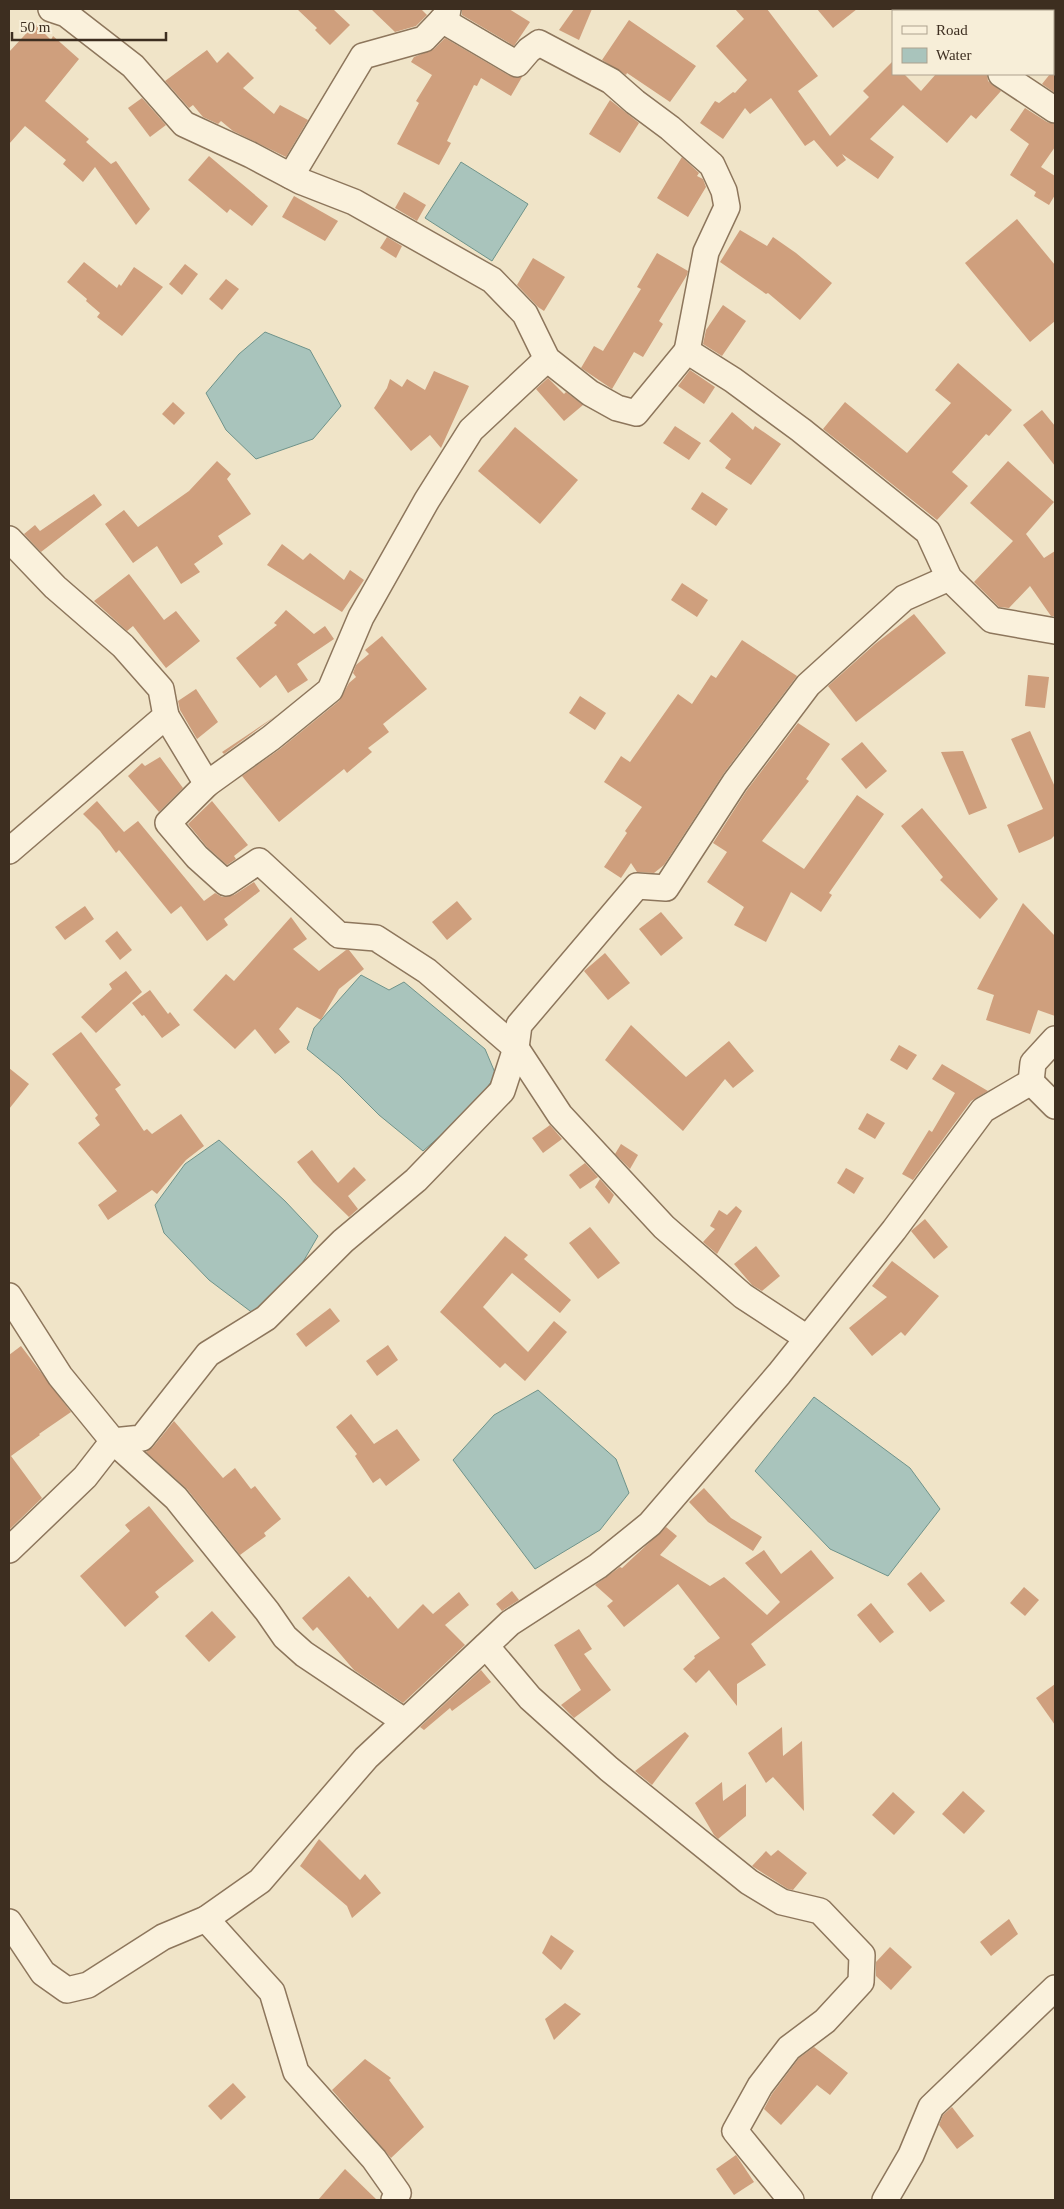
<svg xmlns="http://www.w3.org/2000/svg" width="1064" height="2209" viewBox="0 0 1064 2209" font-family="Georgia,serif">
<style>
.water{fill:#a9c4bc;stroke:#6f938a}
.building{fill:#cf9f7d}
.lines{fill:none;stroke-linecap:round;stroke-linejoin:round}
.minor-casing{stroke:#8d765c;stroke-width:28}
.minor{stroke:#faf1dc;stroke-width:25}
</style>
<rect width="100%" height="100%" fill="#f0e4c8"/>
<g class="water">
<path d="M461,162L528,204L492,261L425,218Z"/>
<path d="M265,332L310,350L341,406L313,439L256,459L226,430L206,393L239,354Z"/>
<path d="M361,975L389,990L404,982L485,1049L496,1075L473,1107L423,1151L379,1115L339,1075L307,1049L314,1028Z"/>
<path d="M219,1140L285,1201L318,1236L296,1274L258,1317L209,1280L164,1233L155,1205L185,1164Z"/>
<path d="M538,1390L616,1459L629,1493L600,1530L535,1569L453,1460L494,1415Z"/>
<path d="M814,1397L910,1468L940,1509L888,1576L830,1549L755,1471Z"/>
</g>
<g class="building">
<path d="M297,9H333L350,25L330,45L315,30L317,28Z"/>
<path d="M371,9H421L427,15L416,26L395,32Z"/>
<path d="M462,9H509L530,22L514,46L462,15Z"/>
<path d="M574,9H592L579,40L559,30Z"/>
<path d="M735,9H767L818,76L798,91L830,136L869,97L863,91L893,61V74H904L921,91L936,74H987L988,81L1001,91L976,119L971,115L947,143L903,105L870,139L894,157L878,179L842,154L846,160L837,167L814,140L805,146L771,98L750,114L745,108L723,139L700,123L715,101L719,103L733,92L735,93L747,80L716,46L744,19Z"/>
<path d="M817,9H857L833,28Z"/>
<path d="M629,20L696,66L670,102L627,73L626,75L602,60Z"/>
<path d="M35,24L51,40L53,36L79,59L45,101L89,139L86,142L111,164L116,161L150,209L136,225L95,167L83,182L63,164L66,160L25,126L9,144V52Z"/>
<path d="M445,38L510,76L522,77L511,96L481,78L477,86L474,85L447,141L451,143L439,165L397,144L419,103L416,101L432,75L411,62L414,57L434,49Z"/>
<path d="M207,50L217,63L228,52L254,78L243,88L274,114L280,105L308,120L286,157L233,131L221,121L218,124L203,117L193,105L189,108L165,81Z"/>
<path d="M1055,66V93L1042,84L1050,74H1053Z"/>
<path d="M142,98L166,125L150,137L128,108Z"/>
<path d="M610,100L639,123L620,153L589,134Z"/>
<path d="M1025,108L1047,122L1055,124V147L1041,167L1055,176V195L1049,205L1034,196L1036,192L1010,175L1029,144L1010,130Z"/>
<path d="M209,156L268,206L252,226L230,209L227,213L188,180Z"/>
<path d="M682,157L699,173L697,176L703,179L706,187L688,217L657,198Z"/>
<path d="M404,192L426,205L417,221L395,208Z"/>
<path d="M294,196L338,221L325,241L282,217Z"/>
<path d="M1017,219L1055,265V321L1030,342L965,263Z"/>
<path d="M740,230L767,246L773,237L796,253L832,283L800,320L768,293L766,294L720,262Z"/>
<path d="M387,237L402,246L396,258L380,248Z"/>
<path d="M657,253L688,271L687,275L659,321L663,324L643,357L634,352L612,389L581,368L594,346L603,351L641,289L637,287Z"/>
<path d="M533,258L565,277L544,311L538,307L517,285Z"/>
<path d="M84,262L117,288L119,284L121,286L134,267L163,287L122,336L97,317L100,313L86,301L87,299L67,282Z"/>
<path d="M185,264L198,274L182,295L169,284Z"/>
<path d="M226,279L239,289L222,310L209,299Z"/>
<path d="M723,305L746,321L722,356L703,344L706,330Z"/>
<path d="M958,363L1012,410L989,436L986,434L952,472L968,486L937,520L823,429L845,402L907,453L951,403L935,390Z"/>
<path d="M690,370L715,387L704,404L678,386Z"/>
<path d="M434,371L469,386L441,448L430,435L411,451L374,408L387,388L390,379L402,387L407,379L425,390Z"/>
<path d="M548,378L564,394L566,392L583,405L564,421L536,389Z"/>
<path d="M173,402L185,413L174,425L162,414Z"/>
<path d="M1042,410L1055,426V466L1023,425Z"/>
<path d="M732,412L753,430L755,426L781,444L751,485L725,468L731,459L709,441Z"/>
<path d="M675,426L701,443L689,460L663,443Z"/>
<path d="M515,427L578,480L540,524L478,471Z"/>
<path d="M217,461L231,474L227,479L251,514L218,536L223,544L194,564L200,572L181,584L157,546L133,563L105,524L124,510L138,527L189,491Z"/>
<path d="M1008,461L1054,502L1026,534L1044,558L1055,551V616H1051L1030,586L1009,608L999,607L974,582L1013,541L970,503Z"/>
<path d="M702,492L728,509L716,526L691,509Z"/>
<path d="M94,494L102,505L41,552L24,534L35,525L40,531Z"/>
<path d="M282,544L303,560L310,553L344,580L350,570L364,580L342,612L267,565Z"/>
<path d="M129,574L164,620L176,611L200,641L166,668L133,626L127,631L94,601Z"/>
<path d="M682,583L708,600L697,617L671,600Z"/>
<path d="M286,610L314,634L325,626L334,639L297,664L308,680L288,693L276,675L260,688L236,658L277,625L274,623Z"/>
<path d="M914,614L946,653L856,722L828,686L875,644Z"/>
<path d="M382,636L427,689L383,724L389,732L368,748L372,752L347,773L344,769L279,822L242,776L280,749L339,701L349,683L356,677L353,673L356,665L369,654L365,650Z"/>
<path d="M742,640L797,676L724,773L664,865L654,873L637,872L631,863L621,878L604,867L627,833L625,831L642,807L604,782L621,756L630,762L678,694L692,704L711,675L716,678Z"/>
<path d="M1028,675L1049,677L1045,708L1025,706Z"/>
<path d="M196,689L218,722L197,739L180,710L178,701Z"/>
<path d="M580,696L606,713L595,730L569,713Z"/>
<path d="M277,715L224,754L222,752Z"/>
<path d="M798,723L830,744L806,779L809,781L762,841L804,869L857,795L884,814L829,893L832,895L821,912L791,892L766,942L734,925L744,907L707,882L727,852L713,843L747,790Z"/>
<path d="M1030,731L1055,787V839L1054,836L1051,839L1019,853L1007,825L1043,809L1011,739Z"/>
<path d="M862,742L887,771L866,789L841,759Z"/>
<path d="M963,751L987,808L969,815L941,752Z"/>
<path d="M160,757L183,788L159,812L128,776L142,763L145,766Z"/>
<path d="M97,801L124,832L138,821L204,901L215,893L222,897L234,895L254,882L260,891L224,919L228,925L207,941L181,906L171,914L119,850L116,853L100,831L83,814Z"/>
<path d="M212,801L248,845L234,856L236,859L227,865L207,847L188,824Z"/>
<path d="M922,808L998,899L980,919L940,880L943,877L901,826Z"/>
<path d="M457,901L472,919L447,940L432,922Z"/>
<path d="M1023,903L1055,936V1016L1038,1010L1030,1034L986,1020L994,995L977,989Z"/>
<path d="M85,906L94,919L65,940L55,927Z"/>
<path d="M661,912L683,938L661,956L639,929Z"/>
<path d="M291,917L307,939L293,949L319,971L346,950H349L364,969L339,989L321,1020L297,1007L279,1029L290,1042L275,1054L255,1029L235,1049L193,1010L226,974L234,981Z"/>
<path d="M117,931L132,950L120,960L105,941Z"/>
<path d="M605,953L630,983L608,1000L584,971Z"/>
<path d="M126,971L142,992L96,1033L81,1017L112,989L109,984Z"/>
<path d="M150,990L168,1014L170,1012L180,1025L162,1038L144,1015L142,1016L132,1003Z"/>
<path d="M631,1025L686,1077L729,1041L754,1071L733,1088L725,1079L683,1131L605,1060Z"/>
<path d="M81,1032L121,1085L115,1089L144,1131L147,1129L152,1134L181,1114L204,1146L186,1160L157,1194L152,1190L108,1220L98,1205L117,1191L78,1143L100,1125L95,1118L98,1115L52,1054Z"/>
<path d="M899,1045L917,1055L907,1070L890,1060Z"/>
<path d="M942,1064L988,1091L971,1101L913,1180L902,1174L929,1130L932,1132L955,1093L932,1079Z"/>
<path d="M9,1068L29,1084L9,1109Z"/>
<path d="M867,1113L885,1123L875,1139L858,1129Z"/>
<path d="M550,1125L562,1139L543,1153L532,1138Z"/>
<path d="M621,1144L638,1155L630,1169L615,1154Z"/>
<path d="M312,1150L338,1183L354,1167L366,1180L348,1196L358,1209L349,1217L313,1182L297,1162Z"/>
<path d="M585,1163L598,1177L580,1189L569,1175Z"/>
<path d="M846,1168L864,1178L854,1194L837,1183Z"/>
<path d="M600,1179L614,1195L609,1204L595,1187Z"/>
<path d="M736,1206L742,1211L717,1254L703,1242L715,1229L710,1226L719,1210L727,1215Z"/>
<path d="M925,1219L948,1247L934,1259L911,1231Z"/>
<path d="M590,1227L620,1263L598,1279L569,1243Z"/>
<path d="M505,1236L528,1255L524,1259L571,1300L560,1313L512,1273L483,1307L528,1352L554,1321L567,1332L525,1381L505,1363L500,1368L440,1312Z"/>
<path d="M756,1246L780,1276L762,1291L752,1285L734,1264Z"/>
<path d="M892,1261L939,1296L905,1336L901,1332L872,1356L849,1328L887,1297L872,1286Z"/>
<path d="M330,1308L340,1321L306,1347L296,1334Z"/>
<path d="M388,1345L398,1360L377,1376L366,1361Z"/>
<path d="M21,1346L71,1412L39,1434L40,1435L11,1456L42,1498L9,1530V1355Z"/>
<path d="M351,1414L374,1444L397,1429L420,1460L386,1486L380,1478L373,1483L355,1456L357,1454L336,1427Z"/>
<path d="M174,1421L223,1478L235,1468L251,1489L255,1486L281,1519L264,1533L266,1536L240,1555L187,1489L146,1452L153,1447Z"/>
<path d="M704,1488L731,1518L762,1537L753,1551L708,1522L689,1502Z"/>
<path d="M149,1506L194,1561L155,1592L159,1597L125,1627L80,1576L130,1531L125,1525Z"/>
<path d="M666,1527L677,1536L660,1555L710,1586L724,1577L767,1615L780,1602L745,1563L764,1550L781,1574L811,1550L834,1578L751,1644L766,1665L737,1684V1706L709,1670L696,1683L683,1669L695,1658L694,1656L720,1638L678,1584L624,1627L607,1606L613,1601L595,1585L620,1567L622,1568Z"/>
<path d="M921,1572L945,1601L930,1612L907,1584Z"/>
<path d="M349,1576L368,1598L370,1596L398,1629L423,1604L433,1614L459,1592L469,1605L445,1625L465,1645L403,1703L354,1670L317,1627L313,1631L302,1618Z"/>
<path d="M1024,1587L1039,1600L1025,1616L1010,1603Z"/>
<path d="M512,1591L519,1600L502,1611L496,1604Z"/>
<path d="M871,1603L894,1632L880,1643L857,1615Z"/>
<path d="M212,1611L236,1637L209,1662L185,1636Z"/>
<path d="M579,1629L592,1649L584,1654L611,1690L574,1718L561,1705L581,1690L554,1645Z"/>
<path d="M481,1670L491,1682L452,1711L450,1708L424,1730L420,1727Z"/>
<path d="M1055,1684V1725L1036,1698Z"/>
<path d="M782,1727L783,1756L802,1741L804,1811L773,1777L766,1783L748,1753Z"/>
<path d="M685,1732L689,1736L652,1785L635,1771Z"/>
<path d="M722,1782L723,1801L746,1784V1816L718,1839L714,1835L695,1803Z"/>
<path d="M963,1791L985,1811L964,1834L942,1814Z"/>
<path d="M893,1792L915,1812L894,1835L872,1815Z"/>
<path d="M319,1839L360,1880L365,1874L381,1893L352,1918L347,1906L300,1866Z"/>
<path d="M778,1850L807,1873L793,1890L788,1889L752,1866L766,1851L771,1856Z"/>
<path d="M1009,1919L1018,1934L991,1956L980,1942Z"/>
<path d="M551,1935L574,1951L561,1970L542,1953Z"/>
<path d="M890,1947L912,1967L891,1990L876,1976V1962Z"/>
<path d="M565,2003L581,2014L554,2040L545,2019Z"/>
<path d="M814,2047L848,2073L830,2095L817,2085L781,2125L764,2109L772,2094L799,2058Z"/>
<path d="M365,2059L391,2078L389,2080L424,2127L391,2158L332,2090Z"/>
<path d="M233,2083L246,2097L221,2120L208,2106Z"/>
<path d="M952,2107L974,2136L957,2149L939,2125L943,2115Z"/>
<path d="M736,2155L754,2182L734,2195L716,2169Z"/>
<path d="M345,2169L377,2200H318Z"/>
</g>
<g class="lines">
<g class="minor-casing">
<g id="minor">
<path d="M51,9L66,14L133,66L184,124L251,155L300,181L354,202L492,280L525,314L547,359L590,393L617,408L636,413L687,351L733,380L801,430L928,532L949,578L992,620L1055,631"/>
<path d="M936,9L938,11"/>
<path d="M442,20L517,64L529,50L539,43L611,81L635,102L670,128L712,165L724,191L727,207L706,252L687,351"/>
<path d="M1001,74L1055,110"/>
<path d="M291,176L363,56L424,39L447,15L448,9"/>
<path d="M9,539L55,587L123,646L161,689L166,716L9,851"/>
<path d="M166,716L207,784L271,738L330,690L361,617L427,500L471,430L547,359"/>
<path d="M207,784L168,823L197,857L226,883L259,861L339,935L376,938L427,971L516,1048L560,1115L664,1227L743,1296L807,1338"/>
<path d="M1031,1082L1055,1106"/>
<path d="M9,1296L60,1376L113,1441L176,1498L267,1611L285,1637L304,1654L404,1721"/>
<path d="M9,1550L85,1477L113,1441L142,1438L208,1354L266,1318L343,1241L416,1180L502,1091L516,1048L519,1025L637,886L666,888L735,782L808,685L904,598L949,578"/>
<path d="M486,1646L530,1698L609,1769L749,1882L782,1902L820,1911L862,1955L861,1982L825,2021L789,2048L760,2086L735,2131L791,2200"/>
<path d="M206,1919L272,1992L296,2072L374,2159L398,2193L394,2200"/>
<path d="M9,1922L43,1973L67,1990L88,1985L163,1937L206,1919L260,1881L366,1758L510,1623L598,1566L650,1524L779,1374L894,1230L983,1110L1031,1082L1033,1063L1055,1039"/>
<path d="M885,2200L911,2155L931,2107L1055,1988"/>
</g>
</g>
<use href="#minor" class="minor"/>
</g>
<rect width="1064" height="2209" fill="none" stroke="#3d2e20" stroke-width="20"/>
<rect x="892" y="10" width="162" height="65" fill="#f7eed8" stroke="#ada18e"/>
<rect x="902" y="26" width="25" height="8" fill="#faf1dc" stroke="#ada18e"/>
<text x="936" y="35" font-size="15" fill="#3d2e20">Road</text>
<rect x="902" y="48" width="25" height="15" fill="#a9c4bc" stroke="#ada18e"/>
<text x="936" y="60" font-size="15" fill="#3d2e20">Water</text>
<path d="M12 32v8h154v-8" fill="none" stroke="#3d2e20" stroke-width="2.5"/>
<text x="20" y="32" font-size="15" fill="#3d2e20" stroke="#f7eed8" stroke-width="4" paint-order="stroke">50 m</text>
</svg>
